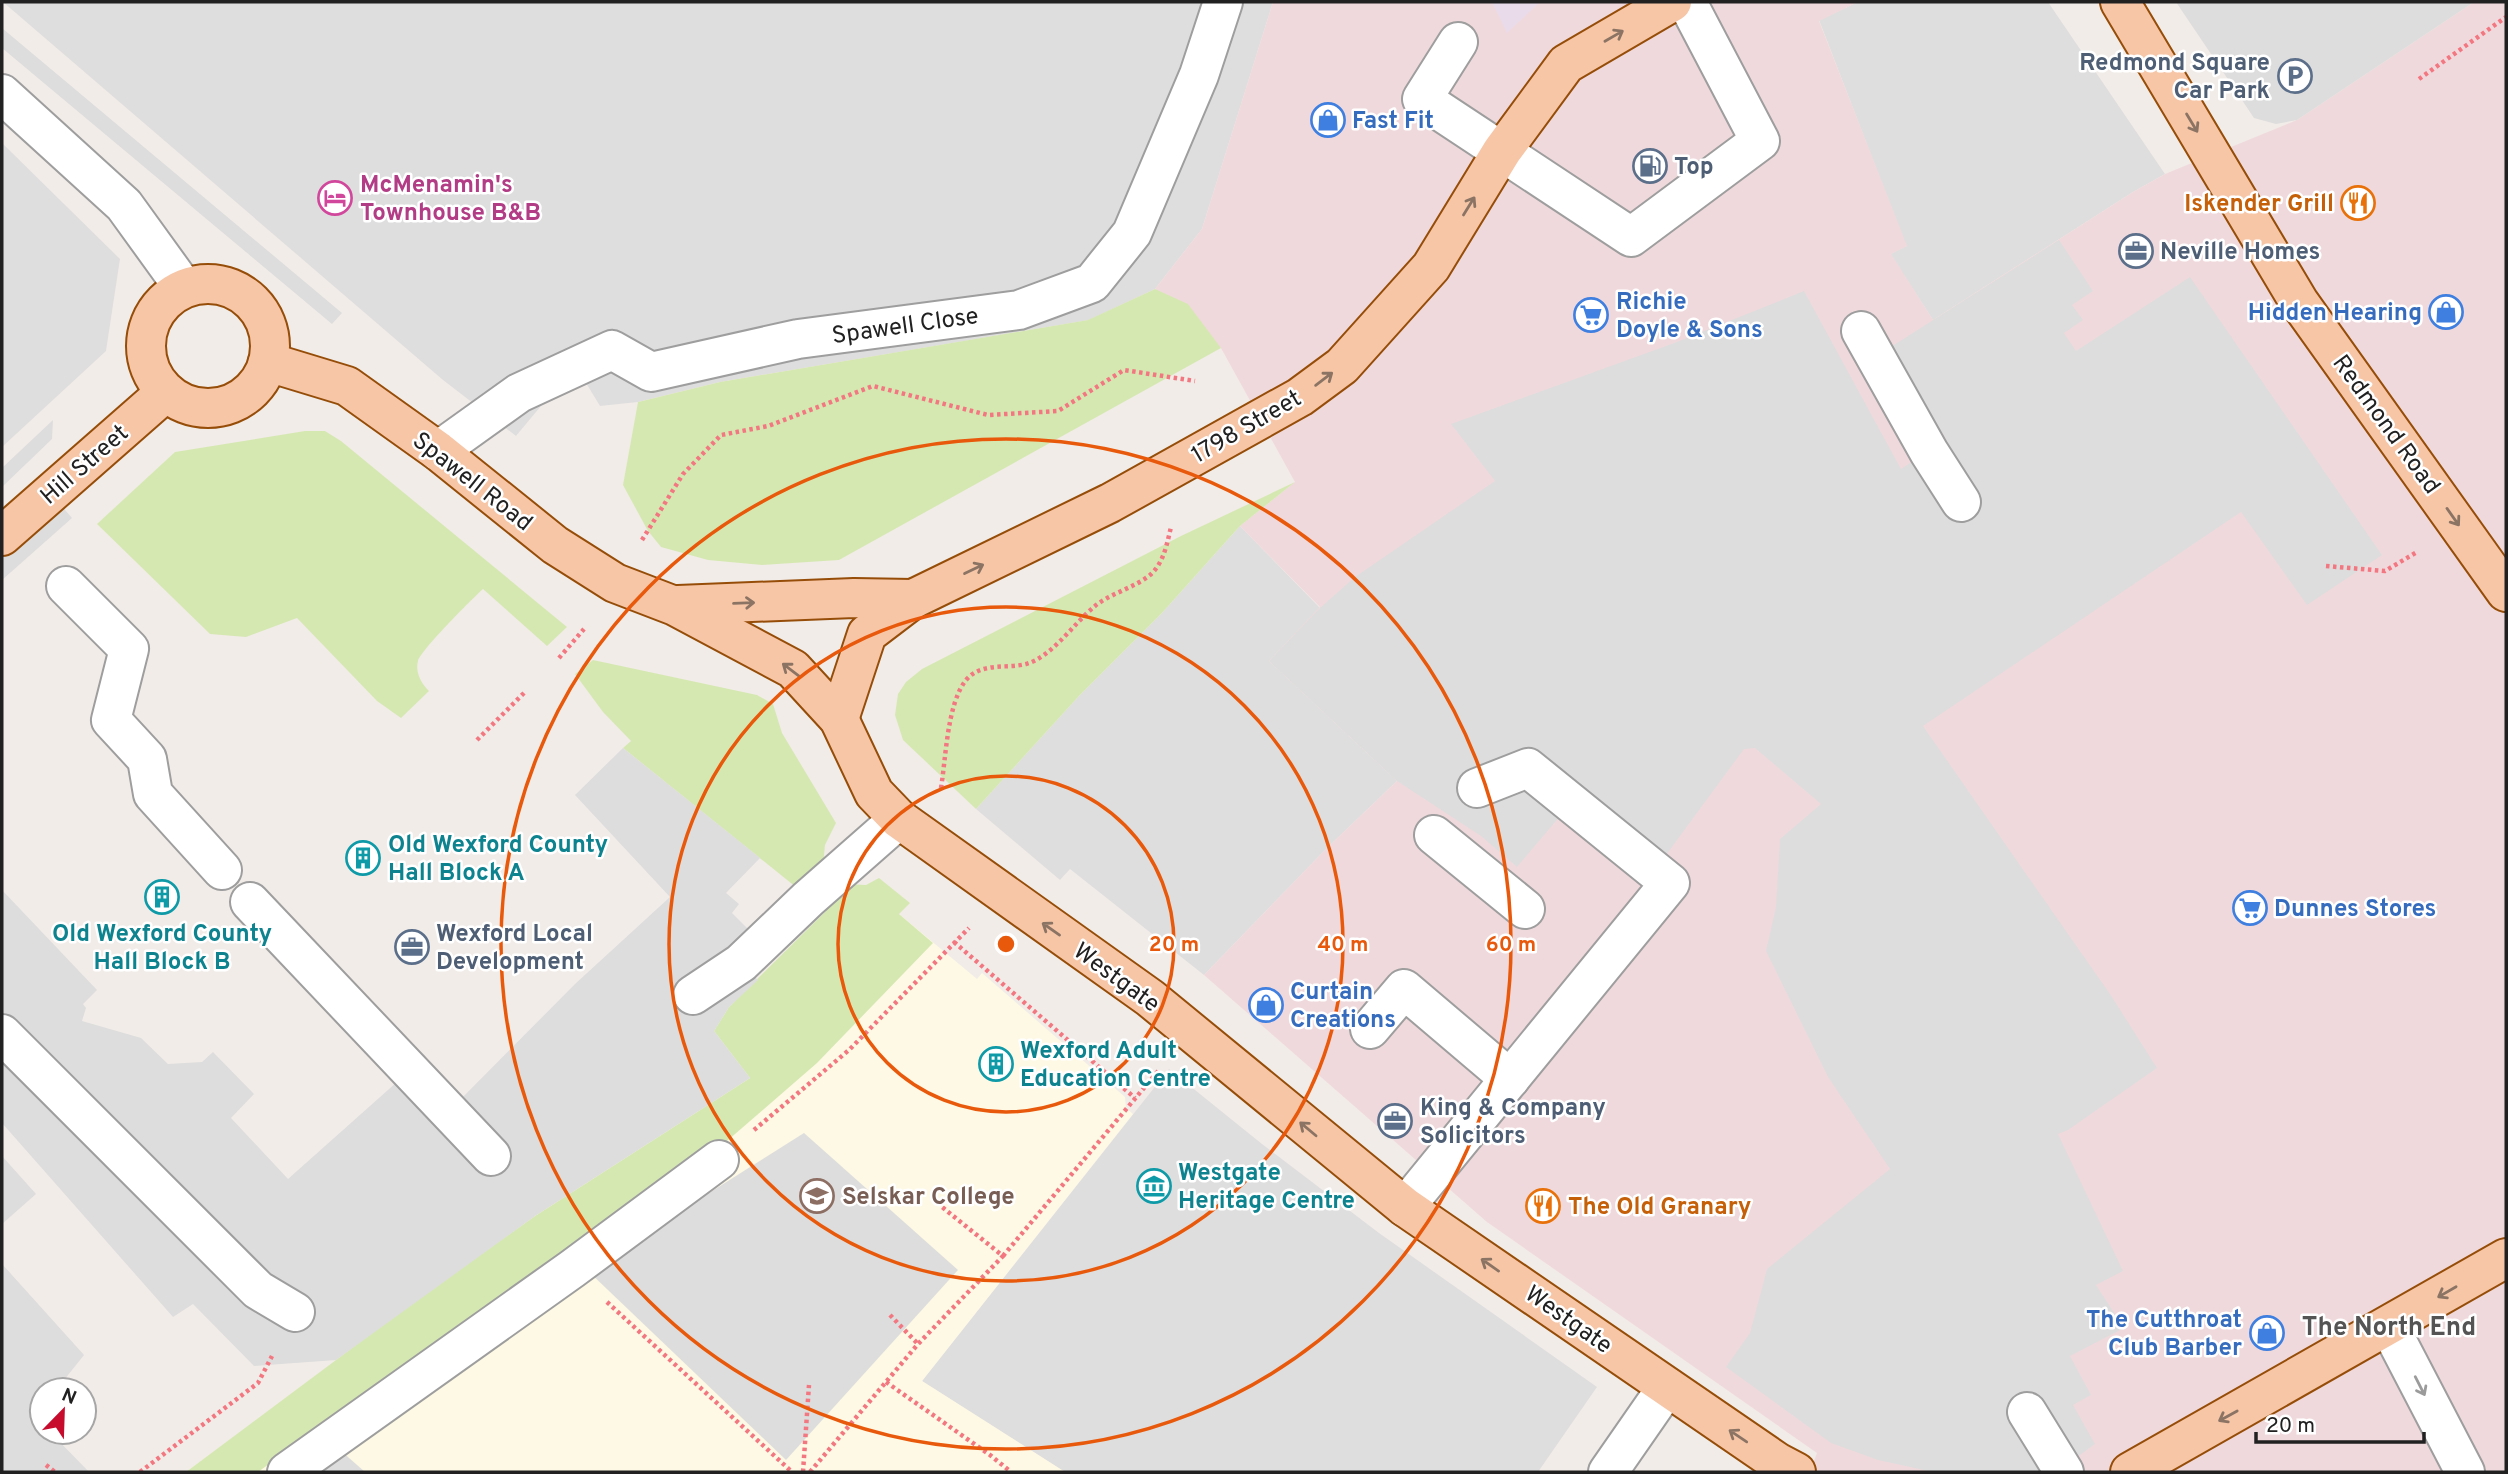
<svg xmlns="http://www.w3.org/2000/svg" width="2508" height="1474" viewBox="0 0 2508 1474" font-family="Overpass,sans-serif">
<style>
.residential{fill:#dfdede}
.commercial{fill:#f0d9dc}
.industrial{fill:#e9dbe9}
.education{fill:#fef9e4}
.grass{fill:#d6e8b2}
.parking{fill:#ddd}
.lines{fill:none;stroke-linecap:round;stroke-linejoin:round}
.minor-casing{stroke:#9e9e9e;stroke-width:42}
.major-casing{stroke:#964d08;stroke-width:42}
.path{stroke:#f37781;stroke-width:4.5;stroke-dasharray:3.5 3.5;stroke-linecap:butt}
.minor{stroke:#fff;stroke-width:38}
.major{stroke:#f7c6a7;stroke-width:38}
.oneway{stroke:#8c7464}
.oneway2{stroke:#9b9b9b}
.ring{fill:none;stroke:#e8590c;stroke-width:3.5}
.labels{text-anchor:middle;stroke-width:5;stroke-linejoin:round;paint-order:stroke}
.service-label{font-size:24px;font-weight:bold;fill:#4e5e75;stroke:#fff;text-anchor:start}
.shop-label{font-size:24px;font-weight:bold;fill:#366cbe;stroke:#fff;text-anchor:start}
.hotel-label{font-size:24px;font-weight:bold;fill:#b23c85;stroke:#fff;text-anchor:start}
.food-label{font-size:24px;font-weight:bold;fill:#c56008;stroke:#fff;text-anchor:end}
.street-label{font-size:24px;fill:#212121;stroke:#fff}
.culture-label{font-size:24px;font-weight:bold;fill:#0d838f;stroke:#fff;text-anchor:start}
.education-label{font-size:24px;font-weight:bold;fill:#785e54;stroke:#fff;text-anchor:start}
.neighbourhood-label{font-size:26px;font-weight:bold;fill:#545454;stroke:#fff}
.centre{fill:#e8590c;stroke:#fff;stroke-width:3.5}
.ring-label{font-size:21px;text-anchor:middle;font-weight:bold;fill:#e8590c;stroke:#fff;stroke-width:5;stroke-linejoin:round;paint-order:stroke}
</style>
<rect width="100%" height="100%" fill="#f1ece8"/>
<g class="residential">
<path d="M3,2H1273L1202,229L1155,289L1089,320L720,382L638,402L600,406L586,383L541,406L516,436L443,380Z"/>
<path d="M1858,2H2048L2165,174L2133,192L1933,320L1890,254L1906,246L1819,20Z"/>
<path d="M2,143L120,259L106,351L2,447Z"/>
<path d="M1240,526L1320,608L1269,661L1397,781L1327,848L1204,975L1070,869L1060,880L976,809L1079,696L1162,613Z"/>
<path d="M1169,1069L1262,1144L1379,1233L1597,1387L1538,1472H1065L922,1381Z"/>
</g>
<path class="commercial" d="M1273,2H1858L1819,21L1907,246L1891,254L1933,320L2133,192L2165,174L2297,120L2474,2H2506V1472H1810L1817,1453L1487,1222L1204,975L1327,848L1397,781L1269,661L1320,607L1240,526L1295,482L1221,348L1155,289L1202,229Z"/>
<path class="industrial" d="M1492,2H1540L1507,33Z"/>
<path class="education" d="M899,914L977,979L982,973L1125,1097L1126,1108L1133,1114L922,1381L1065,1472H186L535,1216L750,1078Z"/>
<g class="grass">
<path d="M1155,289L1188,304L1221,348L839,560L762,565L708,560L661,547L648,531L623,485L638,402L720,382L1088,320Z"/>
<path d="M305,431H325L341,441L567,627L547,646L483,589C472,599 421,650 418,661C415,672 421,683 429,691L401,718L377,701L297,618L246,637L210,634L97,524L175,452Z"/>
<path d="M1295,482L1240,526L1162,613L1079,696L976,809L903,740L895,715L898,694L906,682L922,669L1181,536Z"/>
<path d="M593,660L757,695L773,704L782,733L836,823L825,845L823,865L802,892L623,748L631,741L603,712L575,674Z"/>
<path d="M879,878L910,903L899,914L933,943L817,1063L720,1147L516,1285L258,1472H186L411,1304L535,1216L750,1078L714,1031L729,1007L826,911L822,907L845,884L866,885Z"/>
</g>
<g class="parking">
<path d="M2176,2H2474L2297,120L2276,124L2254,118Z"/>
<path d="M2,28L342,313L332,324L2,48Z"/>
<path d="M2059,240L2093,291L2072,305L2083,320L2064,333L2076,351L2190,277L2382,555L2307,605L2241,512L1923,726L2112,997L2157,1068L2068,1130L2058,1134L2123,1271L2096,1285L2124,1328L2070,1356L2091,1395L2073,1405L2095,1444L2069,1463L2040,1472H1933L1878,1460L1831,1443L1726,1367L1750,1333L1767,1269L1890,1169L1828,1077L1766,951L1776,907L1780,839L1821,804L1755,748L1744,749L1644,885L1561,815L1517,867L1481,836L1397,781L1269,661L1320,608L1355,577L1495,481L1451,424L1677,342L1804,291L1901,469L1946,439L1886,350Z"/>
<path d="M53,420L52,439L2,487V468Z"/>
<path d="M59,503L72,518L2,580V554Z"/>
<path d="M623,748L760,858L726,893L739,904L732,913L752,933L729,952L758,980L729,1007L714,1031L750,1078L535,1216L336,1360L254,1366L193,1304L173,1317L2,1123V890L97,990L83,1004L86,1008L82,1021L141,1038L168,1064L202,1062L213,1052L254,1094L231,1118L288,1179L416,1065L455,1105L575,984L670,897L575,795Z"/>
<path d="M804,1133L958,1270L786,1460L587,1270Z"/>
<path d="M2,1156L36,1194L2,1224Z"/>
<path d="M2,1264L84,1355L56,1390H42V1407L35,1416L42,1423V1432H50L89,1472H2Z"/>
<path d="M340,1450L365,1472H313Z"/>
</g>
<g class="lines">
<g class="minor-casing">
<g id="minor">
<path d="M1458,42L1422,99L1631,237L1760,141L1687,2"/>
<path d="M2,94L124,205L184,288"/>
<path d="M1861,331L1929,452L1961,502"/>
<path d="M438,451L519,393L612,350L651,372L798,339L1019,310L1092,283L1132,233L1199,75L1223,2"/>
<path d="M66,586L129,649L111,720L147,759L153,794L222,870"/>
<path d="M1434,835L1525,909"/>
<path d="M250,902L491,1156"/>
<path d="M693,995L741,963L808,899L899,819"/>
<path d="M1370,1029L1404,989L1510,1079"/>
<path d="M2,1034L258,1290L295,1312"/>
<path d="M1405,1207L1670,883L1528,768L1477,788"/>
<path d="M2389,1326L2465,1472"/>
<path d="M2027,1412L2064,1472"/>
<path d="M287,1472L572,1269L719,1160"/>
<path d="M1608,1472L1667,1387"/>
</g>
</g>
<g class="major-casing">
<g id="major">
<path d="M2120,2L2299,302L2506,592"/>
<circle cx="208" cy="346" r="62"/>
<path d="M268,362L347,386L438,451L555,545L615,583L675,606L793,669L839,719L874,793L899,819L1150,998L1405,1207L1777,1462L1796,1472"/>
<path d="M2,536L166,392"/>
<path d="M678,605L854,598L913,599L1110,503L1300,397L1342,366L1431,267L1502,151L1566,64L1672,2"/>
<path d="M839,719L867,634L913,599"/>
<path d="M2130,1472L2506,1258"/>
</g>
</g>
<g class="path">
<path d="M2419,79L2506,17"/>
<path d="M642,540L683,474L721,435L768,426L873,386L988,415L1058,411L1124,370L1195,381"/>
<path d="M2326,566L2385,571L2417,552"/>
<path d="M559,658L584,629"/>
<path d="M477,740L525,692"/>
<path d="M941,788C946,758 947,704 966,680C981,662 1006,669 1026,664C1052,657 1074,623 1095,606C1111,593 1134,588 1150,575C1164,563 1167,543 1171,527"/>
<path d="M954,942L1135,1098"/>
<path d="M754,1130L849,1050L969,928"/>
<path d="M1003,1256L1159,1070"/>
<path d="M607,1302L792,1472"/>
<path d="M890,1315L918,1344"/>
<path d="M886,1382L990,1455L1011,1472"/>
<path d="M46,1465L55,1472"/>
<path d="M140,1472L258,1383L272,1356"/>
<path d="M803,1472L809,1385"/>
<path d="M810,1472L918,1344L1003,1256L942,1207"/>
</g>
<use href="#minor" class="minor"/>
<use href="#major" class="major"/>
</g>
<defs><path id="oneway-shaft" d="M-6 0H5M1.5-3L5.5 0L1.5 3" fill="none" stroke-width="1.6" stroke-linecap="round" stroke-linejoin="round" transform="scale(1.75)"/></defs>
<g class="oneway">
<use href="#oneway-shaft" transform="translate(1614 36) rotate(-30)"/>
<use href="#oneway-shaft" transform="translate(2192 123) rotate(59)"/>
<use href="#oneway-shaft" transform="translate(1469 206) rotate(-58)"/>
<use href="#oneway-shaft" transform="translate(1324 379) rotate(-37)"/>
<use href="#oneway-shaft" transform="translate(2453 517) rotate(55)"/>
<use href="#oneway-shaft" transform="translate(974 569) rotate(-26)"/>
<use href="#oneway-shaft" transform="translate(744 603) rotate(-2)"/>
<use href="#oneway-shaft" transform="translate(791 670) rotate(-143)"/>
<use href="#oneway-shaft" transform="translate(1051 929) rotate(-145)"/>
<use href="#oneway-shaft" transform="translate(1308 1129) rotate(-140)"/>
<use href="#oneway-shaft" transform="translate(1490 1265) rotate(-145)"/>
<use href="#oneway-shaft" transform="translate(2447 1292) rotate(150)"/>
<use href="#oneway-shaft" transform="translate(2228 1416) rotate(151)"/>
<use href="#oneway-shaft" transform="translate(1738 1436) rotate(-146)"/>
</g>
<use class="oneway2" href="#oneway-shaft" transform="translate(2420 1386) rotate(63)"/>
<g class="ring">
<circle cx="1006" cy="944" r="168"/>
<circle cx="1006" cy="944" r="337"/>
<circle cx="1006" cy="944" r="505"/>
</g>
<defs>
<g id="parking-ring" transform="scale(1.75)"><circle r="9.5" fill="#fff" stroke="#5c6f8a" stroke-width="1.5"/><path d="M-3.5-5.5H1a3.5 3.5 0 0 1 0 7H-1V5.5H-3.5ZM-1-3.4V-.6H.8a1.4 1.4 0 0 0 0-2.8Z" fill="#5c6f8a"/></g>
<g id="shop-ring" transform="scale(1.75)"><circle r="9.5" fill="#fff" stroke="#3f7fe0" stroke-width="1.5"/><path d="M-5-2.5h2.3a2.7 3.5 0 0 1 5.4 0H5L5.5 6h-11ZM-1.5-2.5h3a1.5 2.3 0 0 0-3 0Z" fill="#3f7fe0"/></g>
<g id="fuel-ring" transform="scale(1.75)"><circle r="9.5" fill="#fff" stroke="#5c6f8a" stroke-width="1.5"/><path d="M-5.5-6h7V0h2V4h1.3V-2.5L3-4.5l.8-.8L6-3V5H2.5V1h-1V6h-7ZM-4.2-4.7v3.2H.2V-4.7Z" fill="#5c6f8a"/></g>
<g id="hotel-ring" transform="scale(1.75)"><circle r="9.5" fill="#fff" stroke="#d1479c" stroke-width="1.5"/><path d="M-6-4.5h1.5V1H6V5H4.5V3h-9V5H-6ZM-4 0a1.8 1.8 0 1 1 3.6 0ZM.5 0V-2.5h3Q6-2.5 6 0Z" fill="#d1479c"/></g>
<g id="restaurant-ring" transform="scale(1.75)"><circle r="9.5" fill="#fff" stroke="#e8710a" stroke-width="1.5"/><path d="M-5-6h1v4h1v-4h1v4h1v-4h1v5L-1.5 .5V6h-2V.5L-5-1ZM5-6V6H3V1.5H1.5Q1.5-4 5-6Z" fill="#e8710a"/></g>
<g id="office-ring" transform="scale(1.75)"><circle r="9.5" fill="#fff" stroke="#5c6f8a" stroke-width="1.5"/><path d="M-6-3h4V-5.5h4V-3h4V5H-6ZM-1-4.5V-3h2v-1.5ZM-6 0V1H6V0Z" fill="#5c6f8a"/></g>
<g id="supermarket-ring" transform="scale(1.75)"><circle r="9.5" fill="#fff" stroke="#3f7fe0" stroke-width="1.5"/><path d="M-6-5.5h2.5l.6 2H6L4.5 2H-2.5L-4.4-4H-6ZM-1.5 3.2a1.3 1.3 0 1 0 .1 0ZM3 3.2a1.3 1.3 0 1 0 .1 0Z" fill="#3f7fe0"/></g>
<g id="building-ring" transform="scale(1.75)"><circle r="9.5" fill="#fff" stroke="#0f9aa8" stroke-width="1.5"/><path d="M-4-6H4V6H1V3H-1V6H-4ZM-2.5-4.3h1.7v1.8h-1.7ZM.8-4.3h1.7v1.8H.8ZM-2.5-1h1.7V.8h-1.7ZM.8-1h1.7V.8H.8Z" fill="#0f9aa8"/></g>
<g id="museum-ring" transform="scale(1.75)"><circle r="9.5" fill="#fff" stroke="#0f9aa8" stroke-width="1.5"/><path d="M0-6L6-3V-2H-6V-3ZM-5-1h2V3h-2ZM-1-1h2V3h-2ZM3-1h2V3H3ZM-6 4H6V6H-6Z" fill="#0f9aa8"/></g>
<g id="school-ring" transform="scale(1.75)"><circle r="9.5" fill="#fff" stroke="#8d6e63" stroke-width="1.5"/><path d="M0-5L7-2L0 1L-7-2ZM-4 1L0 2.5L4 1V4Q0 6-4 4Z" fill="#8d6e63"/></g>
</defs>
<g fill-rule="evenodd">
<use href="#parking-ring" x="2295" y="76"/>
<use href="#shop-ring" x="1328" y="120"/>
<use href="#fuel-ring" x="1650" y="166"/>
<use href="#hotel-ring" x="335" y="198"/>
<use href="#restaurant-ring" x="2358" y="203"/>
<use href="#office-ring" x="2136" y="251"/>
<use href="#shop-ring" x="2446" y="312"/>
<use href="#supermarket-ring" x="1591" y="315"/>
<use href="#building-ring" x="363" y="858"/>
<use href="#building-ring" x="162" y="897"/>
<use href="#supermarket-ring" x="2250" y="908"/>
<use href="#office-ring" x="412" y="947"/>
<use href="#shop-ring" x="1266" y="1005"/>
<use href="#building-ring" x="996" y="1064"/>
<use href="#office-ring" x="1395" y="1121"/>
<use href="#museum-ring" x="1154" y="1186"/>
<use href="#school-ring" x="817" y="1196"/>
<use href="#restaurant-ring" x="1543" y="1206"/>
<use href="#shop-ring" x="2267" y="1333"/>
</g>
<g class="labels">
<g class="service-label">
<text x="2270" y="70" text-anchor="end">Redmond Square<tspan x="2270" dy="28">Car Park</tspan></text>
<text x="1674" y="174">Top</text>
<text x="2160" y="259">Neville Homes</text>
<text x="436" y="941">Wexford Local<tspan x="436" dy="28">Development</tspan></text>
<text x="1420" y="1115">King &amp; Company<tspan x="1420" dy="28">Solicitors</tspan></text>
</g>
<g class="shop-label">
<text x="1352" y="128">Fast Fit</text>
<text x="1616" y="309">Richie<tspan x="1616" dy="28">Doyle &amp; Sons</tspan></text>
<text x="2422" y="320" text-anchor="end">Hidden Hearing</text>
<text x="2274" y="916">Dunnes Stores</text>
<text x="1290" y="999">Curtain<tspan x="1290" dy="28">Creations</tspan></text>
<text x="2242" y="1327" text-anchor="end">The Cutthroat<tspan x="2242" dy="28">Club Barber</tspan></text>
</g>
<g class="hotel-label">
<text x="360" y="192">McMenamin's<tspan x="360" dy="28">Townhouse B&amp;B</tspan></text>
</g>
<g class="food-label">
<text x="2334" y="211">Iskender Grill</text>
<text x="1568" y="1214" text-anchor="start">The Old Granary</text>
</g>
<g class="street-label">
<text transform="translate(905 325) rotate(-8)" y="8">Spawell Close</text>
<text transform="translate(2387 424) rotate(54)" y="8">Redmond Road</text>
<text transform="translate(1246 426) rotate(-30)" y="8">1798 Street</text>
<text transform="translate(84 464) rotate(-41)" y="8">Hill Street</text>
<text transform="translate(473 481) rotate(38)" y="8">Spawell Road</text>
<text transform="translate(1117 977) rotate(36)" y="8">Westgate</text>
<text transform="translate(1569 1319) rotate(35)" y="8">Westgate</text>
</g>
<g class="culture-label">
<text x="388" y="852">Old Wexford County<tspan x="388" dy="28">Hall Block A</tspan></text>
<text x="162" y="941" text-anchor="middle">Old Wexford County<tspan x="162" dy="28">Hall Block B</tspan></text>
<text x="1020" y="1058">Wexford Adult<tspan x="1020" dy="28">Education Centre</tspan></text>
<text x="1178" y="1180">Westgate<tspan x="1178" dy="28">Heritage Centre</tspan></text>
</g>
<g class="education-label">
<text x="842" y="1204">Selskar College</text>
</g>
<g class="neighbourhood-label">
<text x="2389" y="1335">The North End</text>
</g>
</g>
<circle cx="1006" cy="944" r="10" class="centre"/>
<g class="ring-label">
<text x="1174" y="951">20 m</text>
<text x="1343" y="951">40 m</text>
<text x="1511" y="951">60 m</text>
</g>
<rect width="2508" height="1474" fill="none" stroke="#212121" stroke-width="7"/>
<g transform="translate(63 1411) rotate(23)"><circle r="33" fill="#ffffff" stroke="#a6a6a6" stroke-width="2"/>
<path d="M0-5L12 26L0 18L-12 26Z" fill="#c70b2d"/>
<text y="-10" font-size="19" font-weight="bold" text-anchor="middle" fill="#212121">N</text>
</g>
<path d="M2256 1432v10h168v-10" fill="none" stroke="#212121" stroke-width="3.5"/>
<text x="2266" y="1432" font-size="21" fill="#212121" stroke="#ffffff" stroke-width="5" paint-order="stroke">20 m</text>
</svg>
